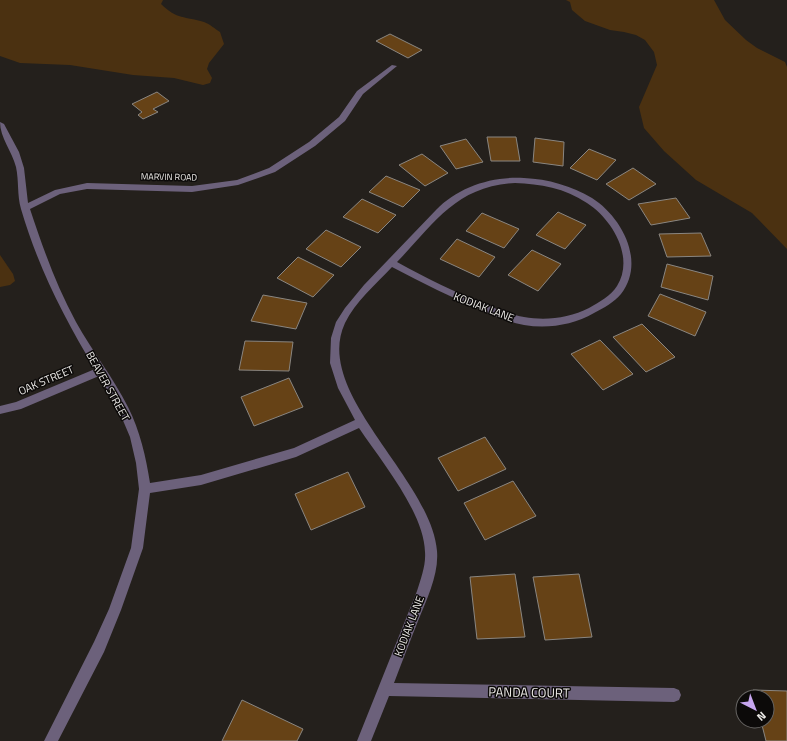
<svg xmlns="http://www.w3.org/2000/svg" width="787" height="741" viewBox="0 0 787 741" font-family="'Titillium Web',sans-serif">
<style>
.green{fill:#4b3111}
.building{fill:#664216;stroke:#8a8681}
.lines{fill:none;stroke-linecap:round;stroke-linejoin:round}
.minor{fill:#6c617b;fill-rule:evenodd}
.labels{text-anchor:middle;stroke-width:3;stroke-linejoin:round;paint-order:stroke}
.far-street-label{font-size:9px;fill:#eceae7;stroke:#0c0a09}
.street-label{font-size:11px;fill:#eceae7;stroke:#0c0a09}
.near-street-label{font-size:13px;fill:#eceae7;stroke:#0c0a09}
</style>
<rect width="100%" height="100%" fill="#24201c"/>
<g class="green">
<path d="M0,0H163L161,4C177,20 185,16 204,22C210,24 215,29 220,32L224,44L209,63L207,69L212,78L210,83L203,85L174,78L133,75L70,65L20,63L0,56Z"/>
<path d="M566,0H714L725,20L746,40L757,48L785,62L787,67V249L752,213L696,180L664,151L644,128L639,107L657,65L654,52L645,40L636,35L624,32L610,30L585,21L572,10L570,2Z"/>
<path d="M0,255L13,274L15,281L10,285L0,287Z"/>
</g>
<g class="building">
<path d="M390,34L422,50L408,58L376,41Z"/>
<path d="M157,92L169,101L153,109L158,112L143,119L138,115L142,112L132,104Z"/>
<path d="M487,137H516L520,161H491Z"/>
<path d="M535,138L564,142L563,166L533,162Z"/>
<path d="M466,139L483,162L456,169L440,146Z"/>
<path d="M589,149L616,160L597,180L570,168Z"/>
<path d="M422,154L448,173L425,186L399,165Z"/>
<path d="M633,168L656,184L629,200L606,184Z"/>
<path d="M386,176L420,190L403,207L369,192Z"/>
<path d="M676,198L690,218L651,225L638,204Z"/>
<path d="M362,199L396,215L378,233L343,217Z"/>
<path d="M558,212L586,225L565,249L536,235Z"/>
<path d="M482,213L519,229L504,248L466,231Z"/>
<path d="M326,230L361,247L341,267L306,249Z"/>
<path d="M701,233L711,256L667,257L659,234Z"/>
<path d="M457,239L495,257L479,277L440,259Z"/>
<path d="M532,250L561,264L538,291L508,275Z"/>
<path d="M298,257L334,275L313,297L277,278Z"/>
<path d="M667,264L713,276L708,300L661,287Z"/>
<path d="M660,294L706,312L695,336L648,316Z"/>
<path d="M263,295L307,303L296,329L251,321Z"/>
<path d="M642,324L675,357L646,372L613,337Z"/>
<path d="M600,340L633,374L603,390L571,354Z"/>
<path d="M245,341L293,342L289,371L239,370Z"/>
<path d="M289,378L303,407L254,426L241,397Z"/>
<path d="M485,437L506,469L458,491L438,458Z"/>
<path d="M348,472L365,507L311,530L295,494Z"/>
<path d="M513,481L536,516L485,540L464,503Z"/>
<path d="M515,574L525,637L477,639L470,577Z"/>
<path d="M579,574L592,637L545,640L533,577Z"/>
<path d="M753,690L787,691V741H766L761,721H767V697H755Z"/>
<path d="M242,700L303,729L297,741H222Z"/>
</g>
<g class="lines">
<path class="minor" d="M392,65L397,66L363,94L345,121L315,146L275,172L238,185L192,192L87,189L60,194L30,209C43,248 56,285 76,322C92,351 113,377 128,407C140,431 146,457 150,483L201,475L294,448L355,420L338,388L330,363L331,338L336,322L345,308L364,285L436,210C458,187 492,176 524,178C548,179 572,186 592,198C622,217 646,262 621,294C614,302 604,308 594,313C573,325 548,329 524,325C510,322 497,317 484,311C453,298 422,283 392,267C376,284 355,302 345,323C312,393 431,478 437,551C439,574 427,599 418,621C410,641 402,662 394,683L674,688L679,690L681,695L679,700L674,702L389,696L371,741H357L417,591C421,578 426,565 425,552C424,512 381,461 359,428L296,457L201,485L150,493L143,548L121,610L104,652L58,741H44L94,642L109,609L131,548L139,489L136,463L130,437L119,411L99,376L21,409L0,414V406L16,402L95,369C64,318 38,267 21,209C17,195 19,181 16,167C12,151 0,138 0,122L4,124L19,152L24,168L28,203L55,190L87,183L192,186L237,180L269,168L309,142L339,117L357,91ZM515,183C540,184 565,188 587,203C612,219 635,257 617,286C611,296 599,302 589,308C569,318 546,321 524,317C511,315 499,310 487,305C456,293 426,278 397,262C434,224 456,186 515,183Z"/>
</g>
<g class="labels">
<g class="far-street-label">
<text transform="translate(169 177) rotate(1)" y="3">MARVIN ROAD</text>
</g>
<g class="street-label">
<text transform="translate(484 307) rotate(21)" y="4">KODIAK LANE</text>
<text transform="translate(46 380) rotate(-23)" y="4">OAK STREET</text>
<text transform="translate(108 386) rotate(61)" y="4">BEAVER STREET</text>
<text transform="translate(409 626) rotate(-69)" y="4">KODIAK LANE</text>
</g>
<g class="near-street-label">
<text transform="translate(529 692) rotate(1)" y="5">PANDA COURT</text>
</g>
</g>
<g transform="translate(755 709) rotate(138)"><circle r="19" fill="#0c0a09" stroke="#666462"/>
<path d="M0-3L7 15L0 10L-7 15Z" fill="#c7a6ef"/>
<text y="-6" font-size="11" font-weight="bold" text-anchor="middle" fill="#eceae7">N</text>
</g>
</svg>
